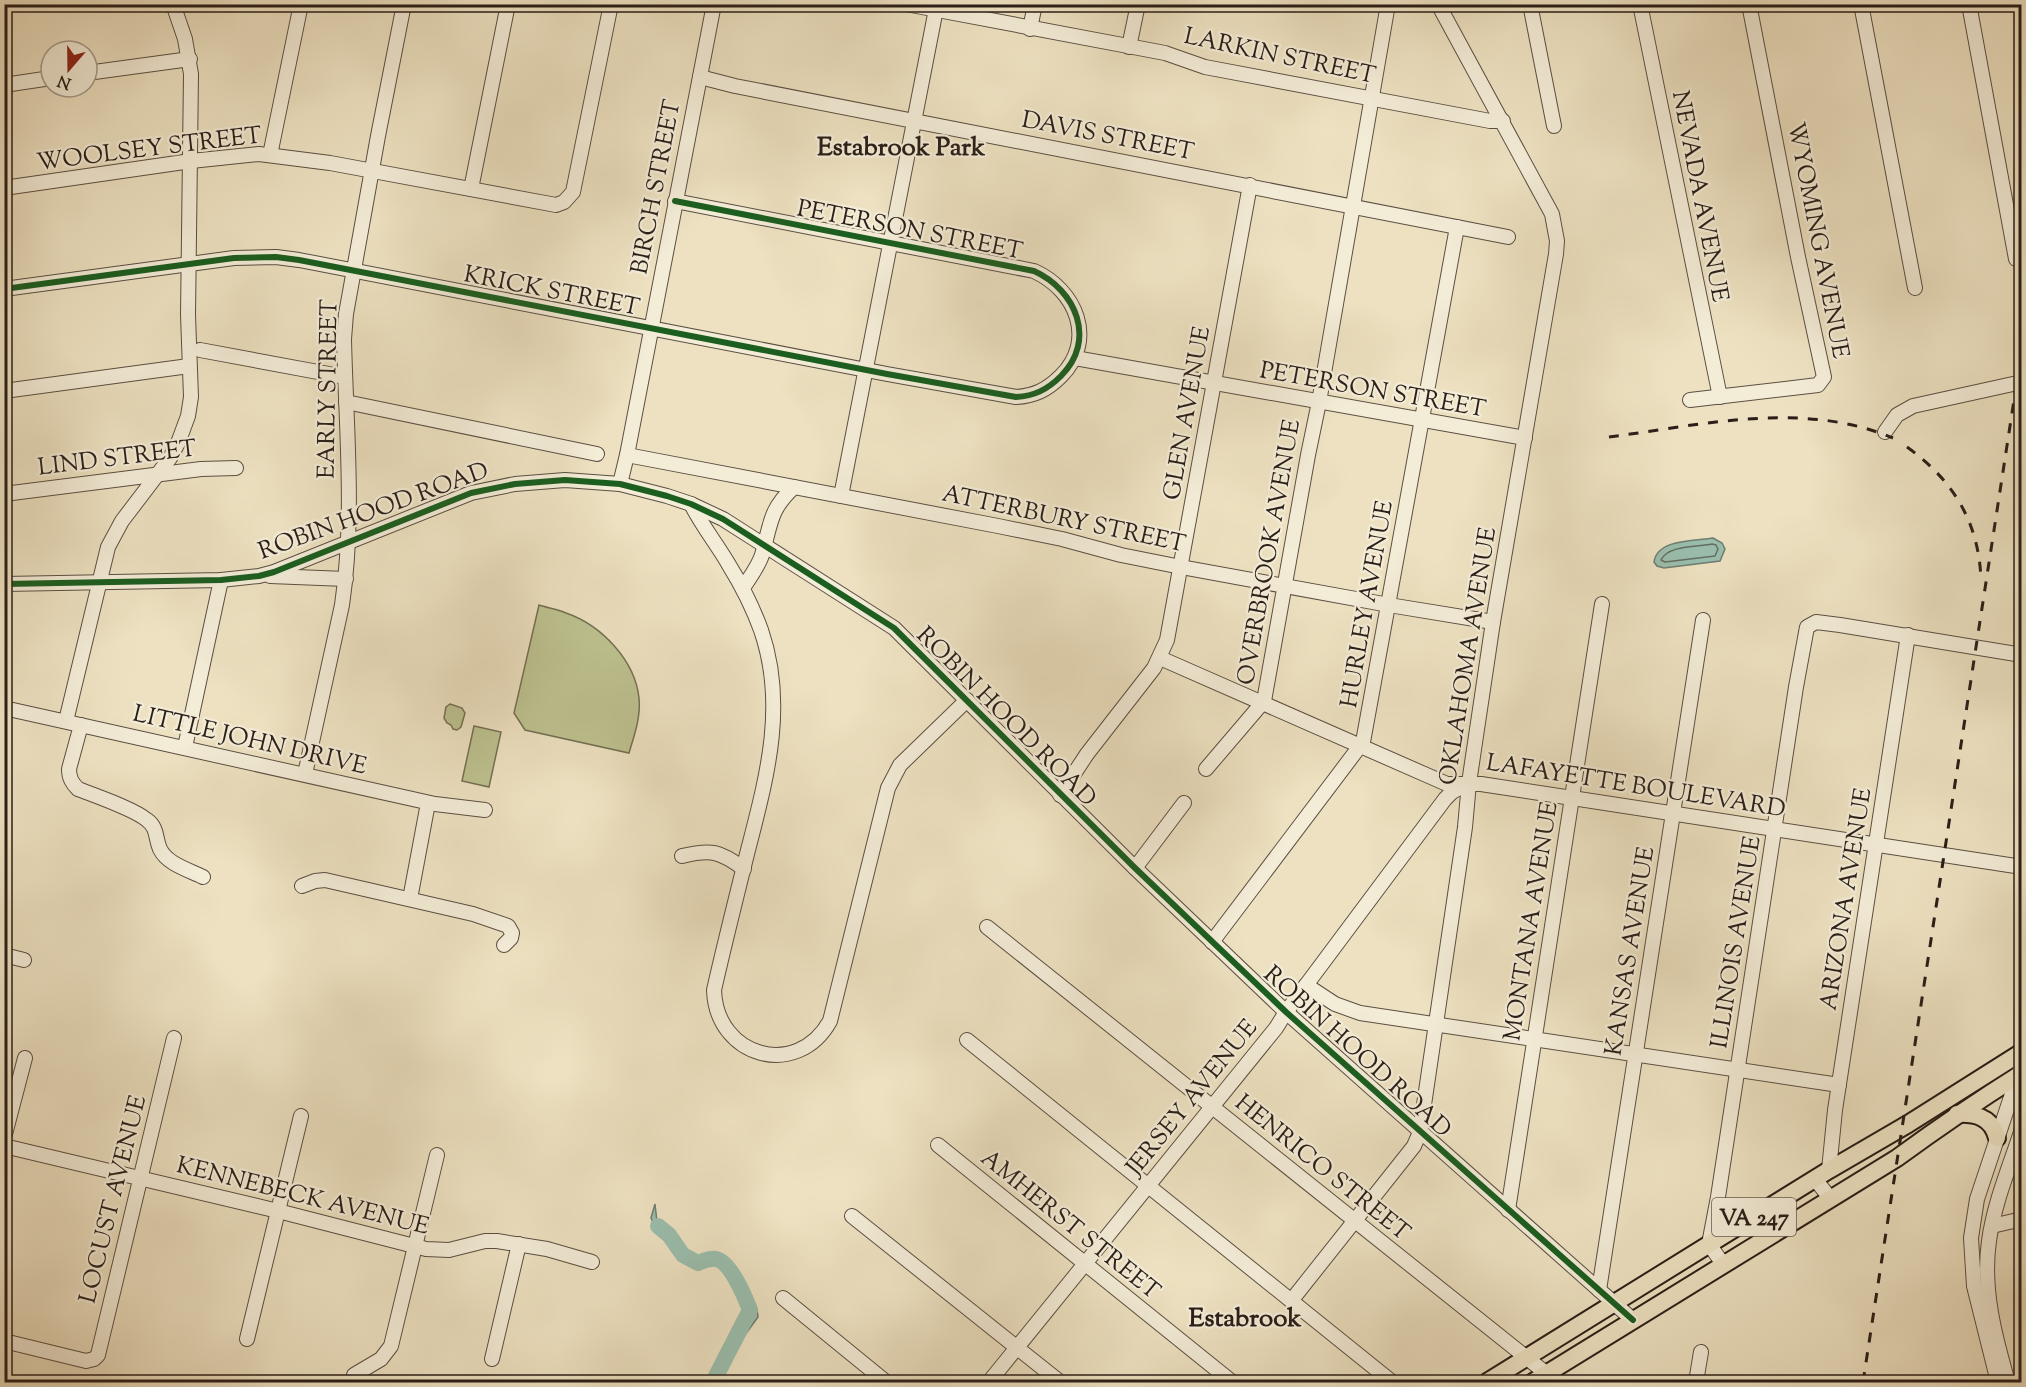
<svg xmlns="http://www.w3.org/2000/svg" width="2026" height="1387" viewBox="0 0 2026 1387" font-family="'Sorts Mill Goudy',serif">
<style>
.green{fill:#bdc290;stroke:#747054;stroke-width:1.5}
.water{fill:#9abead;stroke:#6d7e71;stroke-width:1.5}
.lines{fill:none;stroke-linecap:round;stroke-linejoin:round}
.shore{stroke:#626e62;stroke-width:1.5}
.river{stroke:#9abead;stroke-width:16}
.minor-casing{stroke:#5b4f42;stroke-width:16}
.major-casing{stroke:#2a1e18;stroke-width:20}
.minor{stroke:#f3ecd7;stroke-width:14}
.major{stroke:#ede1c1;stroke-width:16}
.rail{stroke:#2a1e18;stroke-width:3;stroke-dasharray:10 10;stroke-linecap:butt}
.cycleway-casing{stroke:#f3ecd7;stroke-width:10}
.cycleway{stroke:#1b5e20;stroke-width:6}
.labels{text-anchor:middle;stroke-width:4.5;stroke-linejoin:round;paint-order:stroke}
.shield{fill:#f3ecd7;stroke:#665c51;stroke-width:1.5}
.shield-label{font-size:22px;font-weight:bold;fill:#2a1e18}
.street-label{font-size:24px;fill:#2a1e18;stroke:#f3ecd7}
.neighbourhood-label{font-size:26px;font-weight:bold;fill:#2a1e18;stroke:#f3ecd7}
</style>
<rect width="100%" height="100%" fill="#ede1c1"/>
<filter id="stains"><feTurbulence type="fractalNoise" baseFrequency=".00333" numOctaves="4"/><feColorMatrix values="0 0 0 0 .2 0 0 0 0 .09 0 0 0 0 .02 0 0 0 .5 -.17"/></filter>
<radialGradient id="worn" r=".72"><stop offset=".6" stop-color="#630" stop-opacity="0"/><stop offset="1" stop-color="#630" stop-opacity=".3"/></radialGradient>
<g class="green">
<path d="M539,605C548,608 557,609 566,613C601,625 635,660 639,698C641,717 634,736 629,753L525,730L514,713Z"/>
<path d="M450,704L462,708L465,713L461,727L457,730L453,729L451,725L447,723L444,718L446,707Z"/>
<path d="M474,726L501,732L489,787L462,781Z"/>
</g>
<g class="water">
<path d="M1713,538L1722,543L1725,549L1720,561L1664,568L1657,566L1654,562C1657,539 1694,541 1713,538Z"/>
<path d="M655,1204L657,1222L682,1251L693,1258L712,1253C729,1265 757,1295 758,1317L731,1354L718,1382H708L727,1347L747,1320L749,1299L714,1260L716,1258L707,1256L693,1263L680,1257L654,1224L651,1218Z"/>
</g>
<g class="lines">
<path class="shore" d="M1712,544L1716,545L1718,549L1715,556L1665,562L1661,560C1668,545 1697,547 1712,544Z"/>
<path class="river" d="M658,1226L669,1235L683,1255L698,1263C703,1261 710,1258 716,1259C731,1262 745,1297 750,1310L713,1382"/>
<g class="minor-casing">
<g id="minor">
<path d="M906,4L1165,53L1205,67L1490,121H1503"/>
<path d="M1530,4L1554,126"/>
<path d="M1640,4L1720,397"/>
<path d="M1861,4L1915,288"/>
<path d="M1969,4L2016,259"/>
<path d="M1030,29L1035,4"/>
<path d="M1129,47L1138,4"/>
<path d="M87,73L190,59"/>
<path d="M700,77L735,86L1508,237"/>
<path d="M4,85L51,78"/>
<path d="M270,155L301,4"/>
<path d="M4,188L191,161L259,154L330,163L556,205L564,202L573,192L611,4"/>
<path d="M471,189L508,4"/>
<path d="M4,289L234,258L276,257L299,260L887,374L1016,397C1034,396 1047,390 1061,376C1097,340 1076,290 1034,271L675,201"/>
<path d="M200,350L345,377"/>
<path d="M1075,358L1525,438"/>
<path d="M4,391L189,366"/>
<path d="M1690,400L1818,385L1824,377L1798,257L1749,4"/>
<path d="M346,402L597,454"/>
<path d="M1885,432L1897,415L1913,406L2022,382"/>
<path d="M627,455L998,526L1062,539L1121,555L1181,567L1389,605L1493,622"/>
<path d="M620,484L627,455L714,4"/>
<path d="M4,494L201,469L236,468"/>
<path d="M841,496L937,4"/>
<path d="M691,504C702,526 717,544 729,565C742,586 753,608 761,630C788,708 765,783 746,858C735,902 724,946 714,990C716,1057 797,1080 830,1021L888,788L900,765L967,700"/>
<path d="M270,576L346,579"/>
<path d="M4,584L221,580L259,576L274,572L471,493L515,484L565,480L620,484L667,496L691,504L723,519L894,628L1135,868L1286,1012L1633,1320"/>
<path d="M743,588C750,577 758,567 762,555C771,524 769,510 794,487"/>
<path d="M1160,658L1447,784H1481L2022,867"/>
<path d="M4,708L435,804L485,810"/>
<path d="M66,721L108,547L122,521L170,458L178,443L188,416L191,397L188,315L191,74L185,39L173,4"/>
<path d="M81,725L69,769C69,778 72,783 78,789C96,796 134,809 147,820C158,828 155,838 160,849C167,864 189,870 203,877"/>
<path d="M185,747L221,580"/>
<path d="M1206,769L1264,701L1308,455L1319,402L1388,4"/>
<path d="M305,774L342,605C355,517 346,427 344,339L346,314L378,136L404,4"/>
<path d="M1060,795L1087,754L1154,668L1167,640L1250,185"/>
<path d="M682,856C711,849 720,851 744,869"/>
<path d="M1135,868L1184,803"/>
<path d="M302,886L315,881L325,880L473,914L508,926L512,933L511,938L504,945"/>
<path d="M410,899L428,803"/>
<path d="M987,927L1557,1382"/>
<path d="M1212,942L1363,742L1457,227"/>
<path d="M4,955L24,960"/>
<path d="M1306,985L1335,1004L1360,1013L1839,1085"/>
<path d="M967,1040L1392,1382"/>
<path d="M4,1138L25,1058"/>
<path d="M938,1145L1232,1382"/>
<path d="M4,1146L278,1211L426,1249L449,1250L485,1241H497L547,1249L592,1262"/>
<path d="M1829,1170L1835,1110L1908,635"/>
<path d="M1815,1179L1830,1198"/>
<path d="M1508,1210L1602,604"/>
<path d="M852,1216L1060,1382"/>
<path d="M1992,1226L2022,1219"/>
<path d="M1723,1264L1709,1244L1718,1197L1796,687L1807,627L1816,622L1840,625L2022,655"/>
<path d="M1599,1290L1703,620"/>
<path d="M783,1298L886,1382"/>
<path d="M1291,1301L1414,1146L1420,1132L1465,827L1469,783L1493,622L1556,254L1557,241L1552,214L1438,4"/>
<path d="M247,1339L301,1116"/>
<path d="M4,1341L86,1361L94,1359L98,1355L174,1038"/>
<path d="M492,1359L519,1244"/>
<path d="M354,1375L381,1359L391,1346L437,1155"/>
<path d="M989,1382L1276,1028L1286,1012L1445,799L1452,792L1465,785"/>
<path d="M1696,1382L1701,1352"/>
<path d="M1998,1382L1974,1286L1971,1238L1977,1199L2022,1064"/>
<path d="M2008,1382C1995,1337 1982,1289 1989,1241C1994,1203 2010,1166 2022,1129"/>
</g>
</g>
<g class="major-casing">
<g id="major">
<path d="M1957,1114C1976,1113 1992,1117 1997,1138"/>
<path d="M1487,1382L1829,1170L1908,1124L2022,1052"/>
<path d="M1533,1382L1897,1158C1938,1128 1979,1100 2022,1073"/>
</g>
</g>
<use href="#minor" class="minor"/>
<use href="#major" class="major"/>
<g class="rail">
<path d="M1609,437C1702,425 1803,400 1893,438"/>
<path d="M1907,447C1953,480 1979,522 1981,580"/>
<path d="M1863,1382L2022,348"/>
</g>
<g class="cycleway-casing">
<g id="cycleway">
<path d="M4,289L234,258L276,257L299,260L887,374L1016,397C1034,396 1047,390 1061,376C1097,340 1076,290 1034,271L675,201"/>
<path d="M4,584L221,580L259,576L274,572L471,493L515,484L565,480L620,484L667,496L691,504L723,519L894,628L1135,868L1286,1012L1633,1320"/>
</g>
</g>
<use href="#cycleway" class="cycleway"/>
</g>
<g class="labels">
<rect class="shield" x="1712" y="1198" width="84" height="38" rx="4.5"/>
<g class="shield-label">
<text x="1754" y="1225">VA 247</text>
</g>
<g class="street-label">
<text transform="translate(1280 55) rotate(12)" y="8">LARKIN STREET</text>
<text transform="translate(1108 135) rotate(11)" y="8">DAVIS STREET</text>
<text transform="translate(149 148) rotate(-7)" y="8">WOOLSEY STREET</text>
<text transform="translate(655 187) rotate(-79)" y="8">BIRCH STREET</text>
<text transform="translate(1701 196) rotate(79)" y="8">NEVADA AVENUE</text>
<text transform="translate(910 229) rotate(11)" y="8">PETERSON STREET</text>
<text transform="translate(1819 240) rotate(79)" y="8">WYOMING AVENUE</text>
<text transform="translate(552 290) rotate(11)" y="8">KRICK STREET</text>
<text transform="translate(327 389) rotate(-89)" y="8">EARLY STREET</text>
<text transform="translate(1373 389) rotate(10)" y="8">PETERSON STREET</text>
<text transform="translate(1186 413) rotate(-80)" y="8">GLEN AVENUE</text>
<text transform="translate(117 457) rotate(-7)" y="8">LIND STREET</text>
<text transform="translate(373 510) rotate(-20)" y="8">ROBIN HOOD ROAD</text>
<text transform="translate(1064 518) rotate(12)" y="8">ATTERBURY STREET</text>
<text transform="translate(1268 552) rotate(-80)" y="8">OVERBROOK AVENUE</text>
<text transform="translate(1366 604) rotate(-80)" y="8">HURLEY AVENUE</text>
<text transform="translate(1467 656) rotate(-81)" y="8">OKLAHOMA AVENUE</text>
<text transform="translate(1007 716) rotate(45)" y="8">ROBIN HOOD ROAD</text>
<text transform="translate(250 739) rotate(13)" y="8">LITTLE JOHN DRIVE</text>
<text transform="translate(1636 785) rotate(9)" y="8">LAFAYETTE BOULEVARD</text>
<text transform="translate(1845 899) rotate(-81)" y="8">ARIZONA AVENUE</text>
<text transform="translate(1530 921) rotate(-81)" y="8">MONTANA AVENUE</text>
<text transform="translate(1735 942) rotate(-81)" y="8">ILLINOIS AVENUE</text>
<text transform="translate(1629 951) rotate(-81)" y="8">KANSAS AVENUE</text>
<text transform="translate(1358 1051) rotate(42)" y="8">ROBIN HOOD ROAD</text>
<text transform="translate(1191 1097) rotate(-51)" y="8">JERSEY AVENUE</text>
<text transform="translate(1323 1167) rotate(39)" y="8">HENRICO STREET</text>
<text transform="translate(303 1195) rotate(14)" y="8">KENNEBECK AVENUE</text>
<text transform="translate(112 1199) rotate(-76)" y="8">LOCUST AVENUE</text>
<text transform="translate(1071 1224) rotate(39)" y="8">AMHERST STREET</text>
</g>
<g class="neighbourhood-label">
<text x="901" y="155">Estabrook Park</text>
<text x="1245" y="1326">Estabrook</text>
</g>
</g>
<rect width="2026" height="1387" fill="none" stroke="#ede1c1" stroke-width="24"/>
<rect x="6" y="6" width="2014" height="1375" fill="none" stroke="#2a1e18" stroke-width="3"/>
<rect x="12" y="12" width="2002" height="1363" fill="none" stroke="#2a1e18" stroke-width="1.5"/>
<g transform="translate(69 69) rotate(200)"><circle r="28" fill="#f3ecd7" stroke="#a39a8b" stroke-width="1.5"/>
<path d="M0-4.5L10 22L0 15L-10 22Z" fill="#8f2418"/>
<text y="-9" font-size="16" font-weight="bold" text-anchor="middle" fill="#2a1e18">N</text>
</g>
<rect width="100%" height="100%" filter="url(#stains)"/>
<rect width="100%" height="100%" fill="url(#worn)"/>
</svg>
